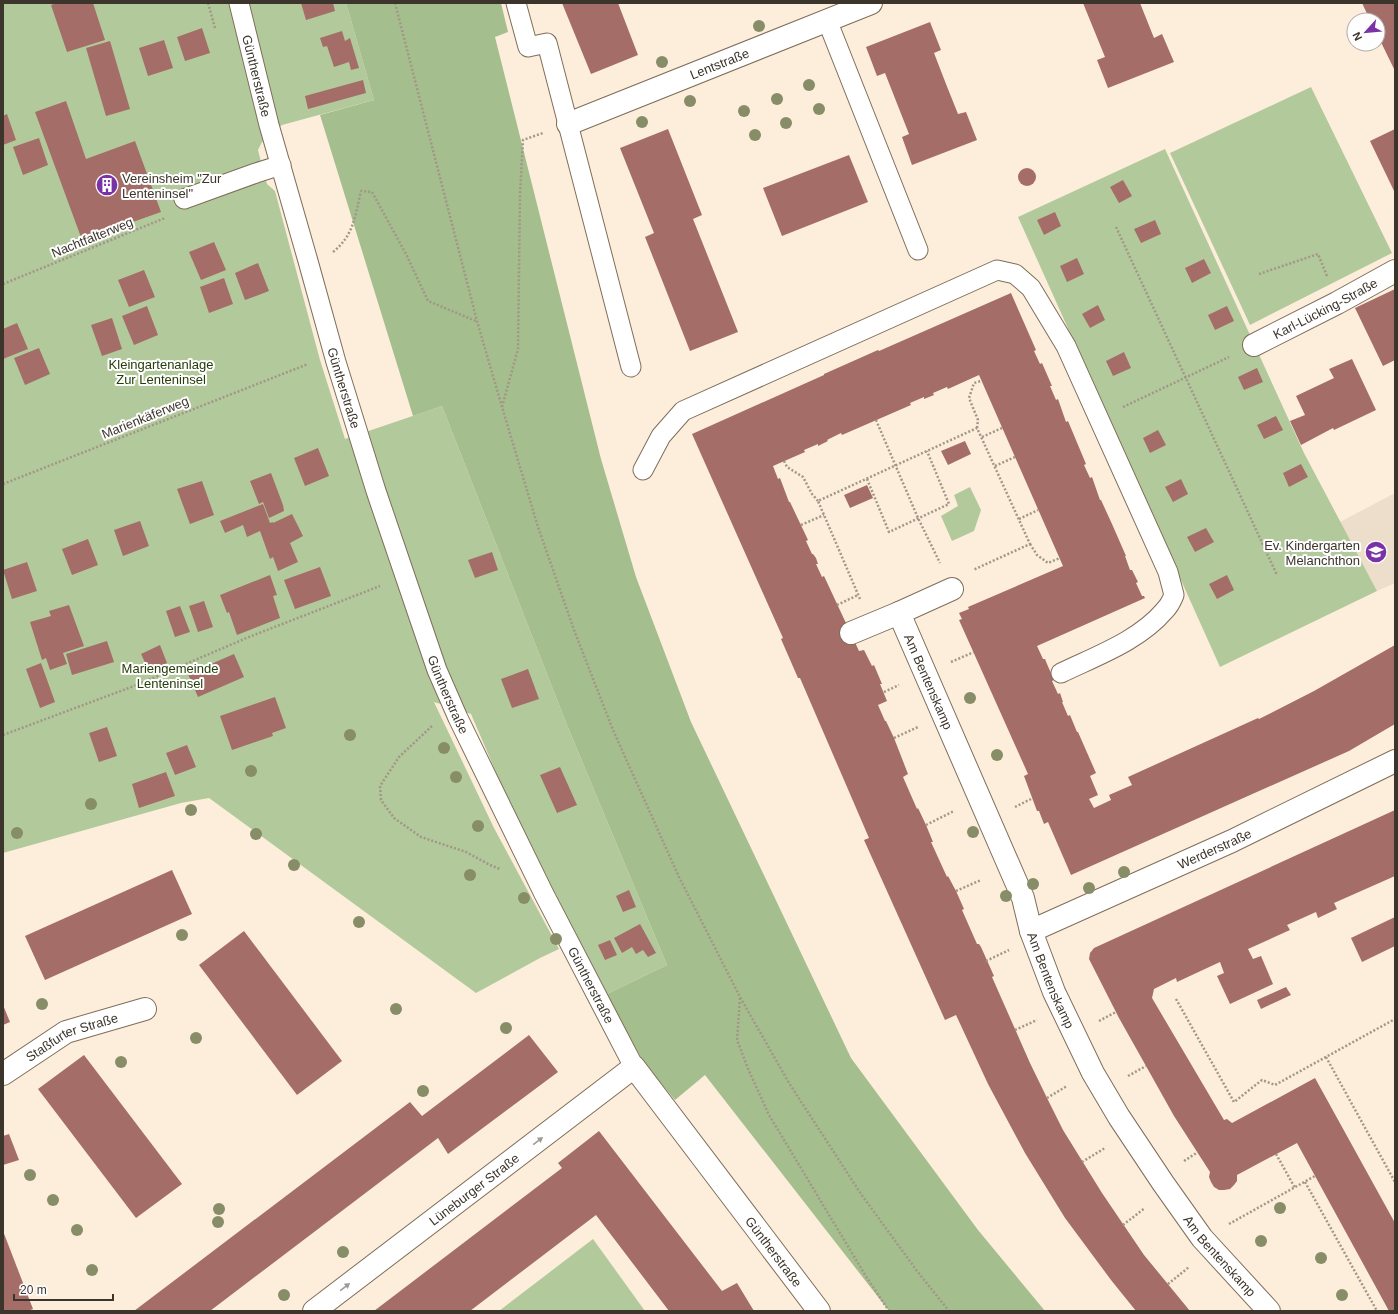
<svg xmlns="http://www.w3.org/2000/svg" width="1398" height="1314" viewBox="0 0 1398 1314" font-family="Helvetica,sans-serif">
<style>
.education{fill:#ecdeca}
.green{fill:#b2ca9b}
.forest{fill:#a5be8e}
.building{fill:#a46d67}
.lines{fill:none;stroke-linecap:round;stroke-linejoin:round}
.service-casing{stroke:#7f6e59;stroke-width:21}
.minor-casing{stroke:#7f6e59;stroke-width:24}
.path{stroke:#a19688;stroke-width:2.5;stroke-dasharray:2 2;stroke-linecap:butt}
.service{stroke:#fff;stroke-width:19}
.minor{stroke:#fff;stroke-width:22}
.tree{fill:#878d67}
.oneway{fill:#9e9a96}
.labels{text-anchor:middle;stroke-width:4;stroke-linejoin:round;paint-order:stroke}
.street-label{font-size:13px;fill:#3c352c;stroke:#fefefe}
.poi-label{font-size:13px;fill:#3c352c;stroke:#fefefe;text-anchor:start}
.park-label{font-size:13px;fill:#273d08;stroke:#fefefe}
</style>
<rect width="100%" height="100%" fill="#fdeedc"/>
<path class="education" d="M1395,493V583L1377,591L1340,522Z"/>
<g class="green">
<path d="M3,3H346L374,100L282,125L262,142L258,150L263,170L267,184L275,191L320,360L345,439L442,406L567,725L667,965L605,995L513,812L471,714L434,702L494,828L559,949L540,958L476,993L209,798L181,803L3,853Z"/>
<path d="M1311,87L1392,253L1250,325L1170,153Z"/>
<path d="M1165,149L1304,453L1377,591L1220,667L1018,217Z"/>
<path d="M970,487L981,510L974,531L952,541L941,516L958,506L954,495Z"/>
<path d="M593,1239L645,1311H499Z"/>
</g>
<path class="forest" d="M346,3H501L508,32L495,37L601,459L636,577L691,722L851,1058L978,1230L1045,1311H889L705,1075L675,1100L644,1063L605,995L667,965L567,725L442,406L413,416L320,115L374,100Z"/>
<g class="building">
<path d="M56,3H93L105,40L67,52L51,5Z"/>
<path d="M301,3H333L335,11L306,20Z"/>
<path d="M562,3H618L638,55L591,74Z"/>
<path d="M1083,3H1140L1154,38L1162,34L1174,62L1108,88L1097,60L1105,57Z"/>
<path d="M1362,3H1395V71L1378,36V20H1370Z"/>
<path d="M930,22L941,50L934,53L946,84L958,114L966,112L977,140L912,165L902,137L909,134L885,73L877,76L866,47Z"/>
<path d="M202,28L210,53L185,61L177,37Z"/>
<path d="M342,31L345,41L350,38L359,68L351,70L349,62L334,67L327,46L323,47L320,38Z"/>
<path d="M164,40L173,68L148,76L139,48Z"/>
<path d="M110,41L130,109L106,116L86,48Z"/>
<path d="M363,80L366,93L308,109L305,96Z"/>
<path d="M66,101L86,159L135,141L161,212L82,240L35,112Z"/>
<path d="M7,114L16,140L3,145V116Z"/>
<path d="M668,129L702,215L693,219L738,332L690,351L645,237L654,233L620,148Z"/>
<path d="M1395,129V193L1370,141Z"/>
<path d="M39,138L48,165L23,175L13,147Z"/>
<path d="M849,155L868,202L782,236L763,188Z"/>
<circle cx="1027" cy="177" r="9"/>
<path d="M1123,180L1132,196L1119,203L1110,187Z"/>
<path d="M1055,212L1061,226L1044,235L1037,220Z"/>
<path d="M1155,220L1161,234L1141,243L1134,229Z"/>
<path d="M214,242L226,270L201,280L189,252Z"/>
<path d="M1077,258L1084,274L1067,282L1060,266Z"/>
<path d="M1204,259L1211,273L1192,283L1185,268Z"/>
<path d="M258,263L269,291L245,300L235,273Z"/>
<path d="M144,270L155,297L129,307L118,280Z"/>
<path d="M224,278L233,304L209,313L200,287Z"/>
<path d="M1395,289V360L1383,366L1355,308Z"/>
<path d="M1011,293L1036,350L1034,351L1040,364L1042,363L1052,386H1050L1056,400L1058,399L1066,422L1068,421L1086,464L1084,465L1090,478L1092,477L1100,500H1101L1112,524L1126,556H1125L1130,570H1132L1138,582L1136,583L1142,596H1144L1145,598L1037,646L1043,659H1045L1047,664L1054,680L1052,681L1058,694L1060,693L1063,702H1062L1068,716L1070,715L1077,732H1078L1096,773L1090,776L1098,795L1089,799L1094,808L1111,800L1109,795L1132,785L1128,777L1258,718L1259,719L1314,691L1395,645V724L1349,751L1071,875L1048,822L1044,824L1039,811H1037L1024,776L1028,774L959,620L962,619L959,613L969,609L968,607L1063,566L979,375L948,389L947,387L933,393L934,395L924,399V397L910,403L911,405L842,435L841,433L827,440L828,441L818,446V444L804,450L805,452L773,466L778,479L780,478L789,502H790L808,540L806,541L812,554H813L816,558L818,564H816L822,577L824,576L859,651L864,650L872,666L874,665L882,684H880L887,701L878,705L885,721H886L894,738L908,774L903,777L917,809L918,808L926,825L933,842H931L947,877L948,876L956,891L964,909L962,910L977,944H979L981,947L994,976L992,977L1030,1063L1047,1098L1063,1130L1102,1193L1144,1255L1190,1311H1136L1111,1280L1065,1218L1025,1153L988,1084L956,1015L945,1020L864,840L869,838L800,678H798L781,639L783,638L692,434L824,375V374L878,350L879,351Z"/>
<path d="M1098,305L1105,320L1090,328L1082,314Z"/>
<path d="M147,306L158,335L134,345L122,316Z"/>
<path d="M1227,306L1234,321L1215,330L1208,315Z"/>
<path d="M112,318L122,349L102,356L91,325Z"/>
<path d="M17,323L28,349L3,359V329Z"/>
<path d="M39,348L50,374L25,385L14,358Z"/>
<path d="M1124,352L1131,368L1113,376L1106,361Z"/>
<path d="M1352,359L1376,410L1334,430L1333,428L1301,445L1290,421L1305,415L1296,396L1334,378L1329,369Z"/>
<path d="M1257,368L1263,382L1244,390L1238,377Z"/>
<path d="M1276,416L1283,430L1264,439L1257,425Z"/>
<path d="M1158,430L1166,445L1150,453L1143,438Z"/>
<path d="M965,441L971,454L948,465L941,451Z"/>
<path d="M318,448L329,476L305,486L294,458Z"/>
<path d="M1301,464L1308,477L1289,487L1283,473Z"/>
<path d="M271,473L283,505L284,511L269,518L263,502L259,504L250,481Z"/>
<path d="M1181,479L1188,494L1173,502L1165,487Z"/>
<path d="M202,481L214,515L190,524L177,489Z"/>
<path d="M867,485L873,498L850,508L844,495Z"/>
<path d="M263,504L270,523L273,522V523L292,514L303,536L290,543L298,562L278,571L273,557L270,559L260,531L247,537L243,525L225,533L220,521Z"/>
<path d="M140,521L149,546L123,556L114,530Z"/>
<path d="M1206,528L1214,542L1195,552L1187,537Z"/>
<path d="M88,539L98,565L72,575L62,549Z"/>
<path d="M492,552L498,570L475,578L468,560Z"/>
<path d="M27,562L37,591L12,599L3,570Z"/>
<path d="M320,567L331,596L295,609L284,580Z"/>
<path d="M270,575L277,595L273,596L280,618L237,635L229,612L227,613L220,595Z"/>
<path d="M1227,575L1234,590L1217,599L1209,584Z"/>
<path d="M204,601L213,627L198,632L189,606Z"/>
<path d="M69,605L84,646L63,653L67,664L50,670L46,658L42,660L30,622L51,616L49,611Z"/>
<path d="M180,606L190,632L175,637L166,611Z"/>
<path d="M107,641L114,662L72,675L66,654Z"/>
<path d="M160,645L167,663L149,671L141,654Z"/>
<path d="M234,654L244,677L198,697L188,674Z"/>
<path d="M41,663L55,702L40,708L26,669Z"/>
<path d="M528,669L539,699L512,708L501,679Z"/>
<path d="M275,697L286,728L272,733L273,736L232,750L220,716Z"/>
<path d="M107,727L117,756L99,762L89,733Z"/>
<path d="M187,745L196,767L175,775L166,753Z"/>
<path d="M560,767L577,805L557,813L540,775Z"/>
<path d="M166,772L175,796L139,808L132,784Z"/>
<path d="M1395,810V876L1334,903L1337,909L1318,918L1316,912L1287,925L1290,930L1248,949L1253,959L1261,956L1273,984L1230,1004L1217,976L1224,973L1220,962L1177,982L1176,978L1154,989L1152,998L1224,1120L1227,1119L1232,1123L1315,1078L1395,1223V1311H1389L1297,1143L1237,1175V1181L1234,1185L1230,1189L1224,1190H1219L1214,1187L1211,1182L1209,1177L1210,1172L1174,1116L1146,1066L1119,1018L1089,959L1090,953L1094,948Z"/>
<path d="M172,870L192,914L45,980L25,936Z"/>
<path d="M629,890L636,907L623,912L616,896Z"/>
<path d="M1395,917V946L1362,962L1351,938Z"/>
<path d="M640,924L656,953L648,957L643,950L636,954L632,947L622,953L614,938Z"/>
<path d="M244,931L342,1061L297,1095L199,965Z"/>
<path d="M610,940L617,955L605,960L598,945Z"/>
<path d="M1286,987L1291,995L1261,1009L1257,1000Z"/>
<path d="M3,1005L10,1022L3,1025Z"/>
<path d="M529,1035L558,1072L448,1154L438,1138L210,1311H134L410,1102L422,1116Z"/>
<path d="M84,1055L182,1184L136,1218L38,1089Z"/>
<path d="M599,1131L722,1291L737,1283L754,1311H669L596,1215L470,1311H374L562,1168L558,1163Z"/>
<path d="M9,1134L19,1160L3,1165V1136Z"/>
<path d="M3,1231L33,1309L28,1311H3Z"/>
</g>
<g class="lines">
<g class="service-casing">
<g id="service">
<path id="s1" d="M239,3L269,125L308,261L336,362L376,491L437,670L458,718L544,894L634,1067"/>
<path d="M516,3L528,47L547,43L631,367"/>
<path d="M827,20L918,250"/>
<path d="M184,199L256,173L281,165"/>
<path d="M643,470L661,436L683,411L997,270L1015,274L1031,288L1066,346L1168,572L1174,595C1172,600 1169,606 1165,610C1139,641 1096,656 1061,673"/>
</g>
</g>
<g class="minor-casing">
<g id="minor">
<path id="s2" d="M568,124L871,3"/>
<path id="s3" d="M1254,345L1337,303L1395,271"/>
<path id="s4" d="M952,589L899,613L1023,898L1031,931L1054,992L1093,1073L1119,1117L1163,1183L1202,1238L1269,1311"/>
<path d="M851,633L899,613"/>
<path id="s5" d="M1031,931L1232,841L1395,761"/>
<path id="s6" d="M3,1074L66,1032L145,1009"/>
<path id="s7" d="M314,1311L634,1067L819,1311"/>
</g>
</g>
<g class="path">
<path d="M208,3L215,28"/>
<path d="M395,3L477,321L502,407L538,527L574,630L613,730L679,877L740,997L789,1083L861,1194L917,1271L949,1311"/>
<path d="M1116,227L1277,575"/>
<path d="M333,252C354,235 355,216 361,191L372,192L406,254L428,301L476,321"/>
<path d="M1259,274L1318,254L1327,276"/>
<path d="M3,284L165,218"/>
<path d="M502,407L518,349L520,194L523,140L543,133"/>
<path d="M1123,407L1229,357"/>
<path d="M876,420L918,518L940,563"/>
<path d="M977,428L978,420L969,398L974,383L981,381"/>
<path d="M982,437L1002,428"/>
<path d="M784,461L787,467L803,477L812,494L818,501"/>
<path d="M995,466L1015,457"/>
<path d="M867,479L889,532L949,504L927,451"/>
<path d="M3,484L308,364"/>
<path d="M1019,519L1038,510"/>
<path d="M801,525L824,515"/>
<path d="M1030,544L1037,555L1048,563L1060,558"/>
<path d="M860,599L818,501L977,428L1030,544L973,570"/>
<path d="M837,605L858,595"/>
<path d="M951,662L974,652"/>
<path d="M884,692L899,685"/>
<path d="M432,726L399,757L380,786L381,800L394,818L421,837L466,852L490,865L500,869"/>
<path d="M3,735L134,686L249,637L380,586"/>
<path d="M894,738L918,727"/>
<path d="M1015,807L1031,799"/>
<path d="M926,825L954,811"/>
<path d="M956,891L981,880"/>
<path d="M986,961L1009,950"/>
<path d="M740,998L737,1040L749,1071L769,1115L867,1278L889,1311"/>
<path d="M1176,999L1234,1102L1262,1080L1275,1085L1395,1019"/>
<path d="M1099,1021L1116,1012"/>
<path d="M1015,1030L1037,1020"/>
<path d="M1326,1057L1395,1182"/>
<path d="M1128,1076L1146,1066"/>
<path d="M1047,1098L1067,1086"/>
<path d="M1276,1154L1295,1188"/>
<path d="M1184,1161L1198,1152"/>
<path d="M1082,1162L1105,1148"/>
<path d="M1305,1182L1377,1311"/>
<path d="M1229,1224L1315,1176"/>
<path d="M1123,1225L1145,1208"/>
<path d="M1168,1284L1189,1267"/>
</g>
<use href="#service" class="service"/>
<use href="#minor" class="minor"/>
</g>
<g class="tree">
<circle cx="759" cy="26" r="6"/>
<circle cx="662" cy="62" r="6"/>
<circle cx="809" cy="85" r="6"/>
<circle cx="777" cy="99" r="6"/>
<circle cx="690" cy="101" r="6"/>
<circle cx="819" cy="109" r="6"/>
<circle cx="744" cy="111" r="6"/>
<circle cx="642" cy="122" r="6"/>
<circle cx="786" cy="123" r="6"/>
<circle cx="755" cy="135" r="6"/>
<circle cx="970" cy="698" r="6"/>
<circle cx="350" cy="735" r="6"/>
<circle cx="444" cy="748" r="6"/>
<circle cx="997" cy="755" r="6"/>
<circle cx="251" cy="771" r="6"/>
<circle cx="456" cy="777" r="6"/>
<circle cx="91" cy="804" r="6"/>
<circle cx="191" cy="810" r="6"/>
<circle cx="478" cy="826" r="6"/>
<circle cx="973" cy="832" r="6"/>
<circle cx="17" cy="833" r="6"/>
<circle cx="256" cy="834" r="6"/>
<circle cx="294" cy="865" r="6"/>
<circle cx="1124" cy="872" r="6"/>
<circle cx="470" cy="875" r="6"/>
<circle cx="1033" cy="884" r="6"/>
<circle cx="1089" cy="888" r="6"/>
<circle cx="1006" cy="896" r="6"/>
<circle cx="524" cy="898" r="6"/>
<circle cx="359" cy="922" r="6"/>
<circle cx="182" cy="935" r="6"/>
<circle cx="556" cy="939" r="6"/>
<circle cx="42" cy="1004" r="6"/>
<circle cx="396" cy="1009" r="6"/>
<circle cx="506" cy="1028" r="6"/>
<circle cx="196" cy="1038" r="6"/>
<circle cx="121" cy="1062" r="6"/>
<circle cx="423" cy="1091" r="6"/>
<circle cx="30" cy="1175" r="6"/>
<circle cx="53" cy="1200" r="6"/>
<circle cx="1280" cy="1208" r="6"/>
<circle cx="219" cy="1209" r="6"/>
<circle cx="218" cy="1222" r="6"/>
<circle cx="77" cy="1230" r="6"/>
<circle cx="1261" cy="1241" r="6"/>
<circle cx="343" cy="1252" r="6"/>
<circle cx="1321" cy="1258" r="6"/>
<circle cx="92" cy="1270" r="6"/>
<circle cx="284" cy="1295" r="6"/>
<circle cx="1342" cy="1295" r="6"/>
</g>
<defs><path id="oneway-solid" d="M-6-.8H1V-3.2L6.5 0L1 3.2V.8H-6Z"/></defs>
<g class="oneway">
<use href="#oneway-solid" transform="translate(538 1141) rotate(-37)"/>
<use href="#oneway-solid" transform="translate(345 1287) rotate(-37)"/>
</g>
<defs>
<g id="building-disc" transform="scale(1.15)"><circle r="9.5" fill="#7a32a5" stroke="#fefefe"/><path d="M-4-6H4V6H1V3H-1V6H-4ZM-2.5-4.3h1.7v1.8h-1.7ZM.8-4.3h1.7v1.8H.8ZM-2.5-1h1.7V.8h-1.7ZM.8-1h1.7V.8H.8Z" fill="#fff"/></g>
<g id="school-disc" transform="scale(1.15)"><circle r="9.5" fill="#7a32a5" stroke="#fefefe"/><path d="M0-5L7-2L0 1L-7-2ZM-4 1L0 2.5L4 1V4Q0 6-4 4Z" fill="#fff"/></g>
</defs>
<g fill-rule="evenodd">
<use href="#building-disc" x="107" y="185"/>
<use href="#school-disc" x="1376" y="552"/>
</g>
<g class="labels">
<g class="street-label">
<text dy="5" stroke="none"><textPath href="#s2" startOffset="163">Lentstraße</textPath></text>
<text dy="5" stroke="none"><textPath href="#s1" startOffset="75">Güntherstraße</textPath></text>
<text transform="translate(92 237) rotate(-22)" y="5">Nachtfalterweg</text>
<text dy="5" stroke="none"><textPath href="#s3" startOffset="80">Karl-Lücking-Straße</textPath></text>
<text dy="5" stroke="none"><textPath href="#s1" startOffset="399">Güntherstraße</textPath></text>
<text transform="translate(145 417) rotate(-22)" y="5">Marienkäferweg</text>
<text dy="5" stroke="none"><textPath href="#s4" startOffset="133">Am Bentenskamp</textPath></text>
<text dy="5" stroke="none"><textPath href="#s1" startOffset="723">Güntherstraße</textPath></text>
<text dy="5" stroke="none"><textPath href="#s5" startOffset="201">Werderstraße</textPath></text>
<text dy="5" stroke="none"><textPath href="#s4" startOffset="456">Am Bentenskamp</textPath></text>
<text dy="5" stroke="none"><textPath href="#s1" startOffset="1047">Güntherstraße</textPath></text>
<text dy="5" stroke="none"><textPath href="#s6" startOffset="79">Staßfurter Straße</textPath></text>
<text dy="5" stroke="none"><textPath href="#s7" startOffset="201">Lüneburger Straße</textPath></text>
<text dy="5" stroke="none"><textPath href="#s7" startOffset="634">Güntherstraße</textPath></text>
<text dy="5" stroke="none"><textPath href="#s4" startOffset="781">Am Bentenskamp</textPath></text>
</g>
<g class="poi-label">
<text x="122" y="183">Vereinsheim "Zur<tspan x="122" dy="15">Lenteninsel"</tspan></text>
<text x="1360" y="550" text-anchor="end">Ev. Kindergarten<tspan x="1360" dy="15">Melanchthon</tspan></text>
</g>
<g class="park-label">
<text x="161" y="369">Kleingartenanlage<tspan x="161" dy="15">Zur Lenteninsel</tspan></text>
<text x="170" y="673">Mariengemeinde<tspan x="170" dy="15">Lenteninsel</tspan></text>
</g>
</g>
<rect width="1398" height="1314" fill="none" stroke="#3c352c" stroke-width="8"/>
<g transform="translate(1366 32) rotate(243)"><circle r="19" fill="#fefefe" stroke="#b0aeaa"/>
<path d="M0-3L7 15L0 10L-7 15Z" fill="#7a32a5"/>
<text y="-6" font-size="11" font-weight="bold" text-anchor="middle" fill="#3c352c">N</text>
</g>
<path d="M14 1294v6h99v-6" fill="none" stroke="#3c352c" stroke-width="2"/>
<text x="20" y="1294" font-size="12" fill="#3c352c" stroke="#fefefe" stroke-width="3" paint-order="stroke">20 m</text>
</svg>
